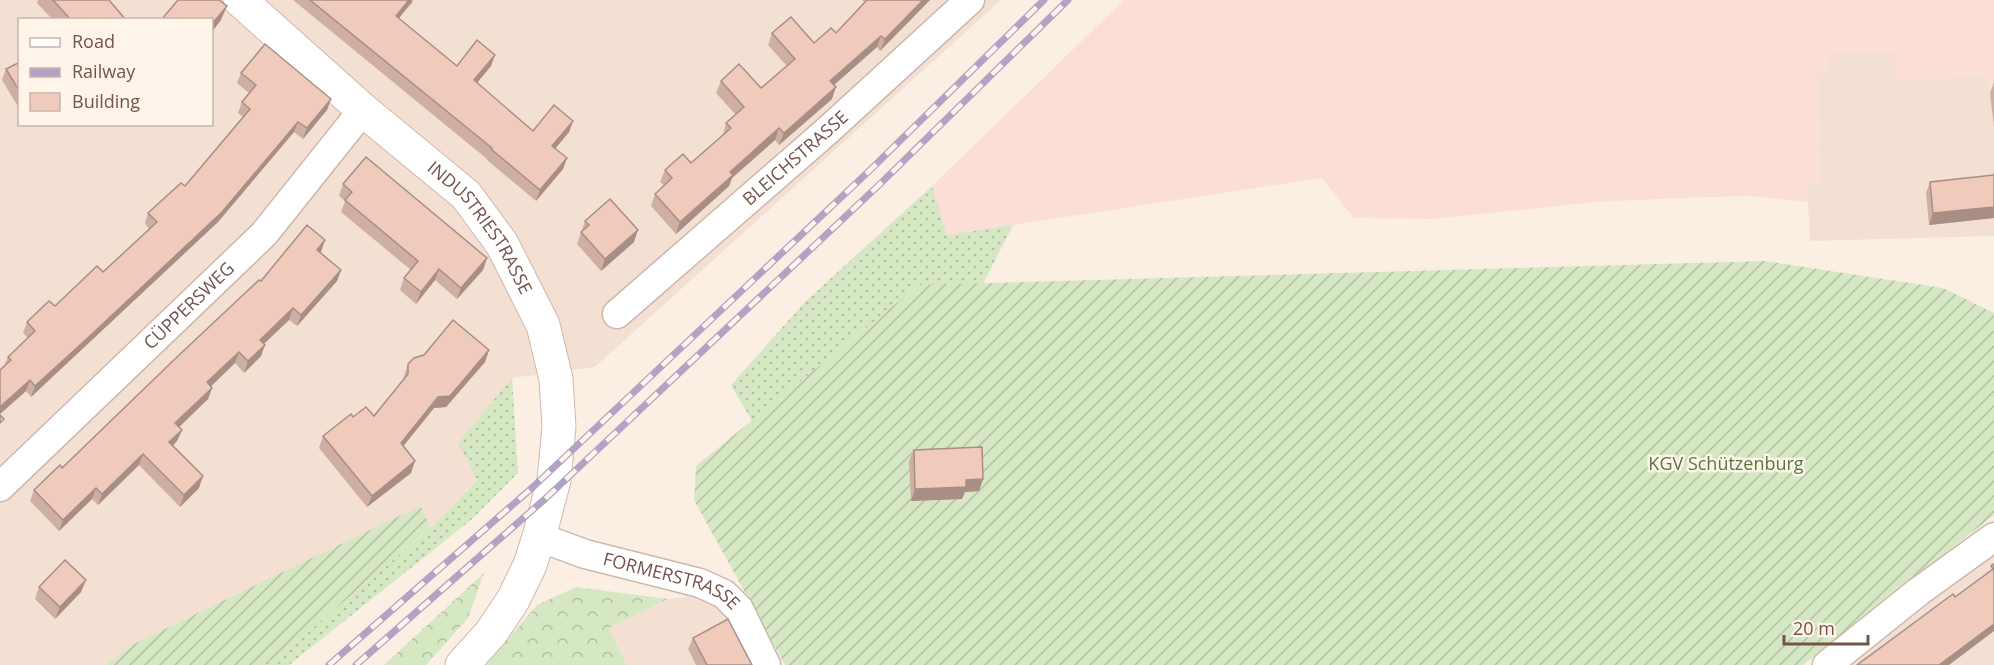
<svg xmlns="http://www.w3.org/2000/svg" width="1994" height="665" viewBox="0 0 1994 665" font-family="'Open Sans',sans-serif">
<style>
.residential{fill:#f3e0d2;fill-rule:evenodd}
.commercial{fill:#fbded7}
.grass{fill:url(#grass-dots)}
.forest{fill:url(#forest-crowns)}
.garden{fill:url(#garden-furrows)}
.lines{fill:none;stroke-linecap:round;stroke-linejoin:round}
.street-casing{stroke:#ceb8ad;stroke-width:31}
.secondary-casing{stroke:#d1b7ab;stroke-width:35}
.street{stroke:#fff;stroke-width:28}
.secondary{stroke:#fff;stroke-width:33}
.rail-casing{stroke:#b1a3c4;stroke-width:7}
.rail{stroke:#fef4e9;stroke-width:4.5;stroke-dasharray:14;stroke-linecap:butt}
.wall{fill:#ceafa2}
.shaded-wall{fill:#a88e84}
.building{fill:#f0cbbc;stroke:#a88e84;stroke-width:1.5}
.labels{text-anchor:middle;stroke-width:5;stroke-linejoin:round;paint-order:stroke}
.street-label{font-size:18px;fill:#73544a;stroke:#fef4e9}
.park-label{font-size:18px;fill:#587842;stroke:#fef4e9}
</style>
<defs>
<pattern id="grass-dots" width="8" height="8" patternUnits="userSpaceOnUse" patternTransform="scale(1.5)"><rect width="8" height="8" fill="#d6e8c3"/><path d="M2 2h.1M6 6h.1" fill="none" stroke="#b2bfa0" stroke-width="1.8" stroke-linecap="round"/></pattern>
<pattern id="forest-crowns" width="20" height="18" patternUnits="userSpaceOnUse" patternTransform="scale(1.5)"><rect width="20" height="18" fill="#d6e8c3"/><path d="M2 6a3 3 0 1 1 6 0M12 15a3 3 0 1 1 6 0" fill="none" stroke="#b2bfa0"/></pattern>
<pattern id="garden-furrows" width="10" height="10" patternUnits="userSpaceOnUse" patternTransform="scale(1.5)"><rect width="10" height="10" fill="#d6e8c3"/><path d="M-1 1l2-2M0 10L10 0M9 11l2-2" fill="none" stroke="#b2bfa0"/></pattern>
</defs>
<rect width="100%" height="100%" fill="#fbefe3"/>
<g class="residential">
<path d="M0,0H1001L595,367L512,378L477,479L431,528L420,507L136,643L105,665H0ZM20,20H212V124H20Z"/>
<path d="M1828,52L1896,53L1898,79L1987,76L1990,93L1994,92V236L1810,241L1807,183L1820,182L1817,74Z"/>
<path d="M1994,552V665H1850L1922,607Z"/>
<path d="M696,596L721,608L732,622L753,665H627L609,628L668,599Z"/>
</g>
<path class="commercial" d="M1124,0H1994V92L1990,93L1986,76L1898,79L1896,53L1828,52V73L1817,74L1820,182L1807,183L1808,202L1749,196L1678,198L1596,202L1434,219L1354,218L1322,178L947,235L932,186Z"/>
<g class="grass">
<path d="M932,186L947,235L1013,225L983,284L919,285L752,421L731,385L805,302Z"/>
<path d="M512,378L518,473L471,520L289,665H264L296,642L431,528L477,480L458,443Z"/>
</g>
<g class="forest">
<path d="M484,573L468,618L426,665H384Z"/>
<path d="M576,587L668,599L609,628L627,665H486L537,605Z"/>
</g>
<g class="garden">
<path d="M1765,261L1943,288L1994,313V515L1803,665H785L694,500L696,466L919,285Z"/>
<path d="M420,506L431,528L296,642L264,665H105L136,643Z"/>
</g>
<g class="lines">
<g class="street-casing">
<g id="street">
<path id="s1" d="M617,314L827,131L970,0"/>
<path id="s2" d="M0,487L264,234L363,110"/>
<path id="s3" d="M539,537L585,554L700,583L724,594L739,609L766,665"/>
<path d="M1827,665L1918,592L1994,537"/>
</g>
</g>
<g class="secondary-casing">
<g id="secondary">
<path id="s4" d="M240,0L363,110L466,195L502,244L543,325L556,379L559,427L554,480L539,537L530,565L513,600L491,633L462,665"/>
</g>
</g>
<use href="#street" class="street"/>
<use href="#secondary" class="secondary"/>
<g class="rail-casing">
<g id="rail">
<path d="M329,665L533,487L868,172L1044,0"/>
<path d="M356,665L545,499L880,184L1068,0"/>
</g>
</g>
<use href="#rail" class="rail"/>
</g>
<g class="wall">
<path d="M38,0H109L126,20H53L37,3Z"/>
<path d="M293,0H376L413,2L399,18L457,66H491L477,83L533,131L573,121L569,132L555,149L567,158L563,169L536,201L487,160V159Z"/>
<path d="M862,0H930L880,51L877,47L834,85L832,99L779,145L775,140L732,178L729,186L676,234L651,206L655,194L664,185L660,182L665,170L691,163L723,135L726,123L736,115L716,93L721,81L761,88L787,66L768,45L772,33L814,43L836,33L865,3Z"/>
<path d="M20,62V110L2,80L6,69Z"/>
<path d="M241,73L331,99L327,110L303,139L294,132L218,222L31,397L26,391L0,414V370L4,366L8,357L28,338L23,333L27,322L55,306L103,272L149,229L145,223L148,213L185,186L243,117L238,113L242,102L249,93L237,83Z"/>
<path d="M1994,82V128L1990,93Z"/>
<path d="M1994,171V218L1929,225L1926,193L1930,182L1993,175Z"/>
<path d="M343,184L487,258L483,270L457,299L435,280L416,304L400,290L404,278L411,270L341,212L345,201L339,196Z"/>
<path d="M585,221L634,242L601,271L577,244Z"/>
<path d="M325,240L320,252L341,270L337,281L297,326L289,320L264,344L261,356L244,373L235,363L211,386L212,388L208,399L179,427L182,430L177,441L173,446L199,488L180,507L139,465L98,505L92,499L59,531L30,501L34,490L62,468L261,281Z"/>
<path d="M489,350L485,362L446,407L434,408L403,446L411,473L367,507L319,448L323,436L353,417L374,416L404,379V376L408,364Z"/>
<path d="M914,450L983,479L979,491L965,492L962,499L911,501L909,461Z"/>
<path d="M39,587L81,592L55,619L35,599Z"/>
<path d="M693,638L752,665H696L688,649Z"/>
</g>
<g class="shaded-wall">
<path d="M409,0H413L392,27L396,16Z"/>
<path d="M923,0H930L880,51L885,39Z"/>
<path d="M227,6L221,20L212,32V24Z"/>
<path d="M881,36L877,47L826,92L830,81Z"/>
<path d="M495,55L491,66L470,91L474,80Z"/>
<path d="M836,87L832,99L779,145L784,133Z"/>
<path d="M331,99L327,110L303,139L307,128Z"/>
<path d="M573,121L569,132L548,157L552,146Z"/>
<path d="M298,122L294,132L218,222L31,397L35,386Z"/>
<path d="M779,128L775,140L732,178L729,186L676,234L680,222L730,172Z"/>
<path d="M567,158L563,169L536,201L540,190Z"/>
<path d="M1994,207V218L1929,225L1933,213Z"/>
<path d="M638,230L634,242L601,271L605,259Z"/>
<path d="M325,240L321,252L313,261L317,250Z"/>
<path d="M487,258L483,270L457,299L461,288Z"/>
<path d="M439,269L435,280L416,304L421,292Z"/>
<path d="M341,270L337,281L297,326L301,315Z"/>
<path d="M293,308L289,320L256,351L260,340Z"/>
<path d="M265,345L261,356L244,373L248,361Z"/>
<path d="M489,350L485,362L446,407L434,408L397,454L401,443L438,397Z"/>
<path d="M239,352L235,363L203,394L207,382Z"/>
<path d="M30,380L26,391L0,414V407Z"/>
<path d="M212,388L208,399L171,435L175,423Z"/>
<path d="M182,430L177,441L165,453L169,442Z"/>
<path d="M143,454L139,465L98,505L102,494Z"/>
<path d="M415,461L411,473L367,507L372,496Z"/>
<path d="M203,476L199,488L180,507L184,495Z"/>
<path d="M983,479L979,491L965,492L962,499L911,501L915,489L966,480Z"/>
<path d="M96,488L92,499L59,531L63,520Z"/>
<path d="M86,580L81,592L55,619L60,607Z"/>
<path d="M1994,624V631L1949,665H1939Z"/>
</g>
<g class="building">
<path d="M53,0H109L126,20H71Z"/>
<path d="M178,0H219L227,6L212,24V20H161Z"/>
<path d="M310,0H409L396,16L457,66L477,40L495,55L474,80L533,131L554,105L573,121L552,146L567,158L540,190L491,149L492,148Z"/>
<path d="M867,0H923L885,39L881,36L830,81L836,87L784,133L779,128L730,172L733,175L680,222L655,194L672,178L665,170L683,154L691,163L731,128L726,123L744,107L721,81L739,64L761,88L795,59L772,33L791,17L814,43L831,28L836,33Z"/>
<path d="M265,44L331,99L307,128L298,122L222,212L92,334L35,386L30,380L0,407V370L11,360L8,357L35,331L27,322L49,301L55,306L97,266L103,272L157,222L148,213L181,183L185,186L250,109L242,102L256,85L241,73Z"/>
<path d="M20,62V92L6,69Z"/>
<path d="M366,157L487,258L461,288L439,269L421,292L404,278L418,261L345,200L352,192L343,184Z"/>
<path d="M1994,175V207L1933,213L1930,182Z"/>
<path d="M610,199L638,230L605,259L581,232L589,225L585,221Z"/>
<path d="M307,225L325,240L317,250L341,270L301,315L293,308L260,340L265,345L248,361L239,352L207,382L212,388L175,423L182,430L169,442L203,476L184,495L143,454L102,494L96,488L63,520L34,490L60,465L62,468L177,357L259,280L261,281Z"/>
<path d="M453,320L489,350L450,396L438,397L401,443L415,461L372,496L323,436L351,414L353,417L366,407L374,416L408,374V364L414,358L424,355Z"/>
<path d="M0,415L4,419L0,423Z"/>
<path d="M982,447L983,479L966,480V487L915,489L914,450Z"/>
<path d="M65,560L86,580L60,607L39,587Z"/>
<path d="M1994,564V624L1939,665H1857L1953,594L1955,597L1993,569L1991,566Z"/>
<path d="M728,619L752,665H707L693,638Z"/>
</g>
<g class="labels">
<g class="street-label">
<text dy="6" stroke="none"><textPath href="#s1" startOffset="237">BLEICHSTRASSE</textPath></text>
<text dy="6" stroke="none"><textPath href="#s4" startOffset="333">INDUSTRIESTRASSE</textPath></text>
<text dy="6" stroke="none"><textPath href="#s2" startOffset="262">CÜPPERSWEG</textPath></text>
<text dy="6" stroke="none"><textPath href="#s3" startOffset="140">FORMERSTRASSE</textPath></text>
</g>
<g class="park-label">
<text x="1726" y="470">KGV Schützenburg</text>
</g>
</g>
<rect x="18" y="18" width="195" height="108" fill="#fef4e9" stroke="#c6b4a9" stroke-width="1.5"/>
<rect x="30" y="38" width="30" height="9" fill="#ffffff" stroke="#c6b4a9" stroke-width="1.5"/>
<text x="72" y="48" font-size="18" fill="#73544a">Road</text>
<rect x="30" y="68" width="30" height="9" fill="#b1a3c4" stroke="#c6b4a9" stroke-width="1.5"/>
<text x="72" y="78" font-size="18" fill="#73544a">Railway</text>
<rect x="30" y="93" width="30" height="18" fill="#f0cbbc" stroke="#c6b4a9" stroke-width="1.5"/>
<text x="72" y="108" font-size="18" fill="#73544a">Building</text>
<path d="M1784 635v9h84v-9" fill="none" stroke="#73544a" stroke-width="3"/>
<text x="1793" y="635" font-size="18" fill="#73544a" stroke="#fef4e9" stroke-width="4.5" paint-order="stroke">20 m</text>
</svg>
